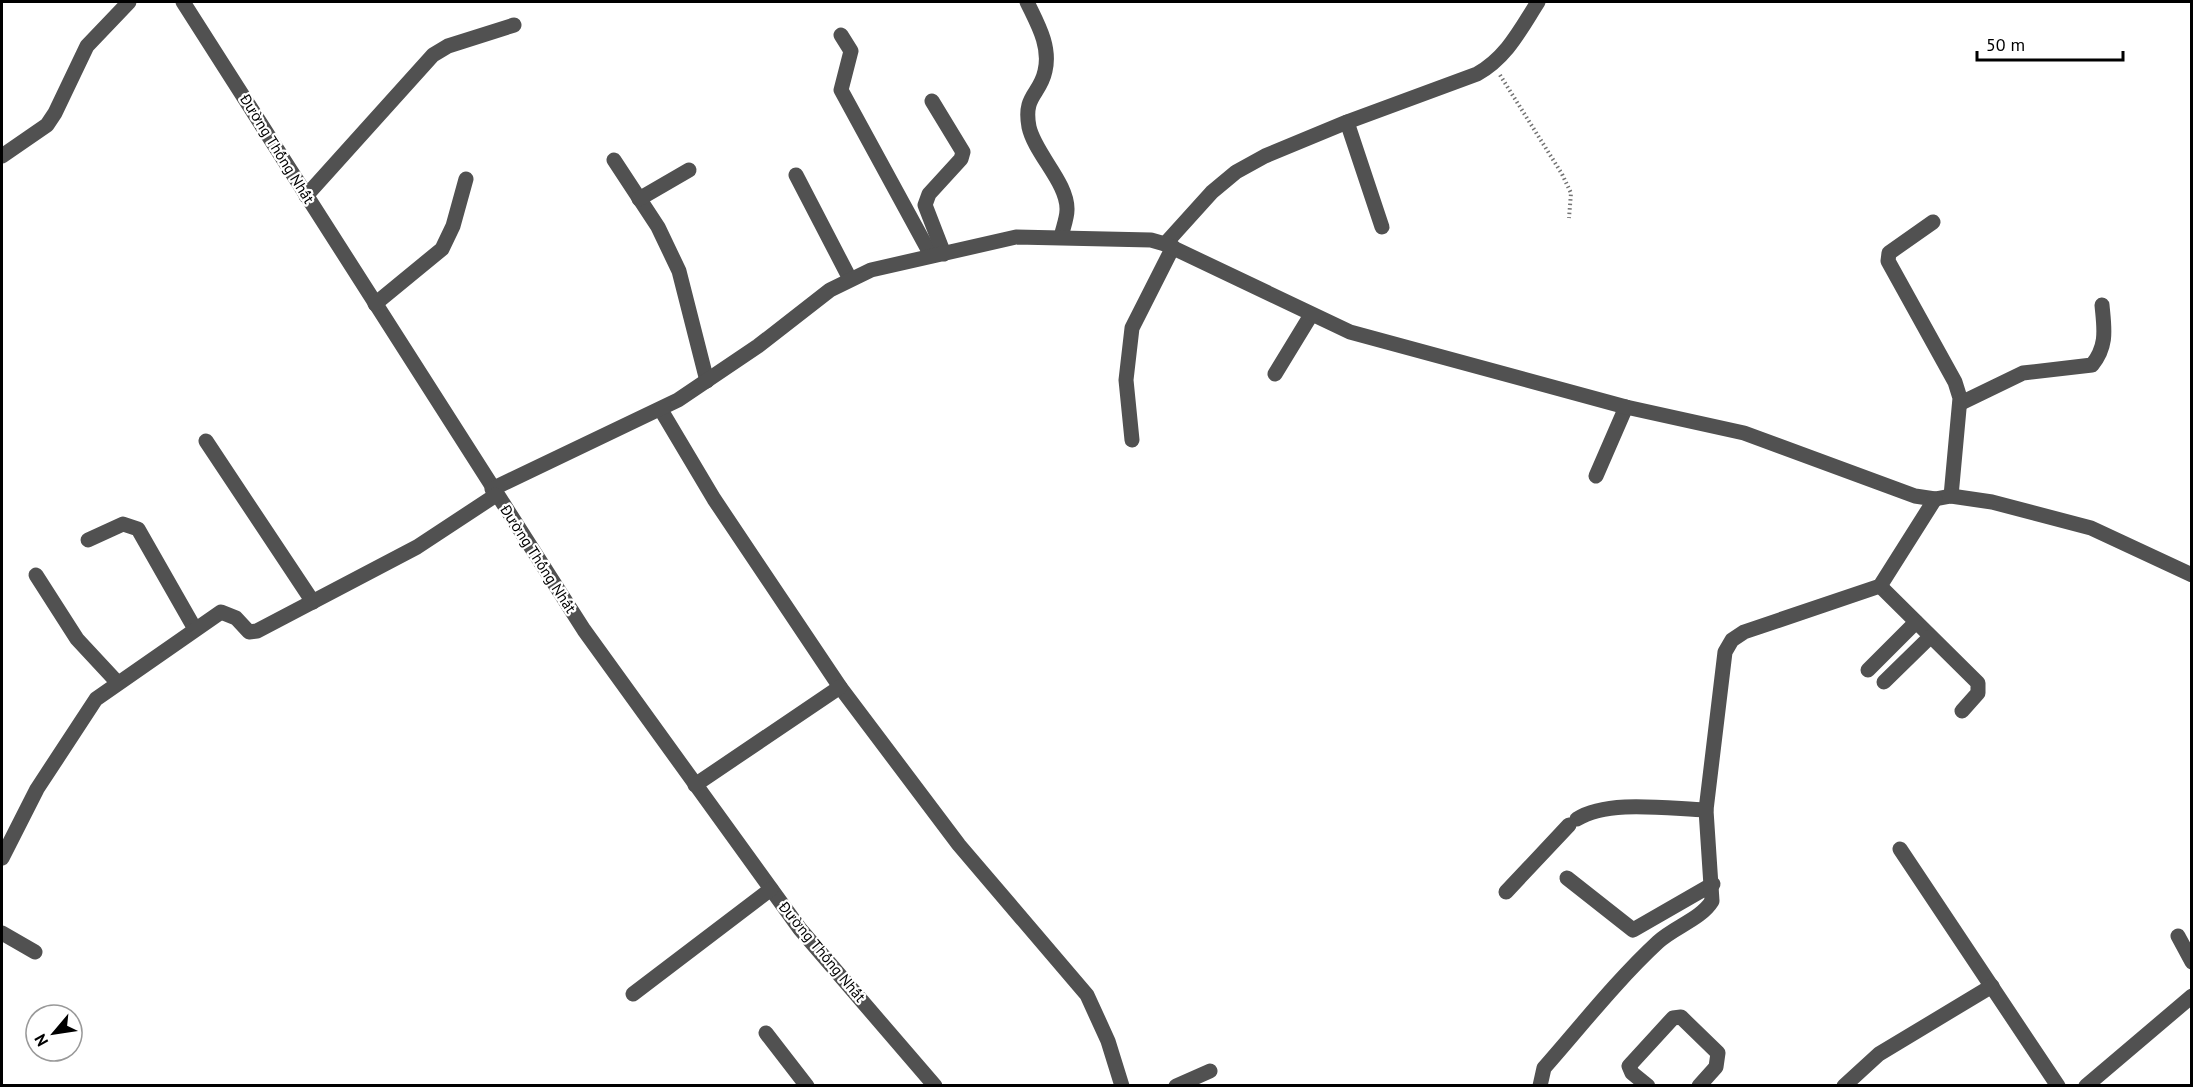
<svg xmlns="http://www.w3.org/2000/svg" width="2193" height="1087" viewBox="0 0 2193 1087" font-family="'PT Sans',sans-serif">
<style>
.lines{fill:none;stroke-linecap:round;stroke-linejoin:round}
.path{stroke:#737373;stroke-width:4;stroke-dasharray:1.5 3;stroke-linecap:butt}
.minor{stroke:#515151;stroke-width:15}
.labels{text-anchor:middle;stroke-width:4.5;stroke-linejoin:round;paint-order:stroke}
.street-label{font-size:15px;fill:#000;stroke:#fff}
</style>
<rect width="100%" height="100%" fill="#fff"/>
<g class="lines">
<path class="path" d="M1500,75L1562,174L1571,193L1569,218"/>
<g class="minor">
<path d="M183,2L584,630L800,929L935,1086"/>
<path d="M1027,2C1037,23 1051,46 1045,71C1040,95 1023,95 1029,127C1035,154 1068,183 1067,210C1067,218 1063,228 1061,237"/>
<path d="M841,35L851,51L841,90L931,255"/>
<path d="M932,101L963,152L961,159L929,194L925,205L944,254"/>
<path d="M1347,122L1382,227"/>
<path d="M2,156L47,125L55,113L87,46L129,2"/>
<path d="M614,160L658,227L679,271L707,381"/>
<path d="M796,175L850,279"/>
<path d="M306,196L433,55L448,46L514,25"/>
<path d="M639,199L689,170"/>
<path d="M1933,222L1889,253L1888,261L1955,382L1960,398L1951,496"/>
<path d="M1165,244L1212,192L1236,172L1265,156L1347,122L1477,74C1507,57 1520,30 1538,2"/>
<path d="M375,304L442,249L453,226L466,179"/>
<path d="M1275,374L1311,315"/>
<path d="M1961,403L2023,373L2092,365C2108,345 2104,328 2102,305"/>
<path d="M661,410L714,499L840,687L959,845L1087,995L1108,1041L1122,1086"/>
<path d="M1132,440L1126,380L1132,328L1173,247"/>
<path d="M206,441L313,602"/>
<path d="M1596,476L1626,407"/>
<path d="M492,489L678,400L758,346L830,290L871,270L1016,237L1151,240L1165,244L1350,332L1626,407L1744,433L1915,496L1935,499L1951,496L1992,502L2091,528L2192,575"/>
<path d="M88,540L123,524L138,529L195,629"/>
<path d="M36,575L77,639L117,682"/>
<path d="M1880,586L1978,683V693L1962,711"/>
<path d="M1868,670L1916,622"/>
<path d="M1884,682L1930,637"/>
<path d="M695,785L840,687"/>
<path d="M1577,819C1608,799 1670,809 1706,810"/>
<path d="M1900,849L2058,1086"/>
<path d="M2,858L37,789L96,699L221,612L236,618L249,632L257,631L417,547L496,495"/>
<path d="M1567,878L1633,930L1713,884"/>
<path d="M1506,892L1569,825"/>
<path d="M2,933L35,952"/>
<path d="M2178,936L2192,962"/>
<path d="M633,994L771,889"/>
<path d="M766,1033L807,1086"/>
<path d="M1176,1086L1210,1071"/>
<path d="M1540,1086L1544,1068C1581,1026 1617,980 1658,942C1674,927 1701,919 1712,901L1706,810L1725,652L1732,640L1744,632L1880,586L1935,499"/>
<path d="M1648,1086L1632,1073L1629,1066L1673,1018L1681,1017L1718,1053L1716,1067L1699,1086"/>
<path d="M1844,1086L1879,1054L1992,986"/>
<path d="M2086,1086L2192,996"/>
</g>
</g>
<g class="labels">
<g class="street-label">
<text transform="translate(277 149) rotate(58)" y="5">Đường Thống Nhất</text>
<text transform="translate(538 559) rotate(57)" y="5">Đường Thống Nhất</text>
<text transform="translate(822 952) rotate(50)" y="5">Đường Thống Nhất</text>
</g>
</g>
<rect width="2193" height="1087" fill="none" stroke="#000000" stroke-width="6"/>
<g transform="translate(54 1033) rotate(241)"><circle r="28" fill="#ffffff" stroke="#999999" stroke-width="1.5"/>
<path d="M0-4.5L10 22L0 15L-10 22Z" fill="#000000"/>
<text y="-9" font-size="16" font-weight="bold" text-anchor="middle" fill="#000000">N</text>
</g>
<path d="M1977 51v9h146v-9" fill="none" stroke="#000000" stroke-width="3"/>
<text x="1986" y="51" font-size="18" fill="#000000" stroke="#ffffff" stroke-width="4.5" paint-order="stroke">50 m</text>
</svg>
